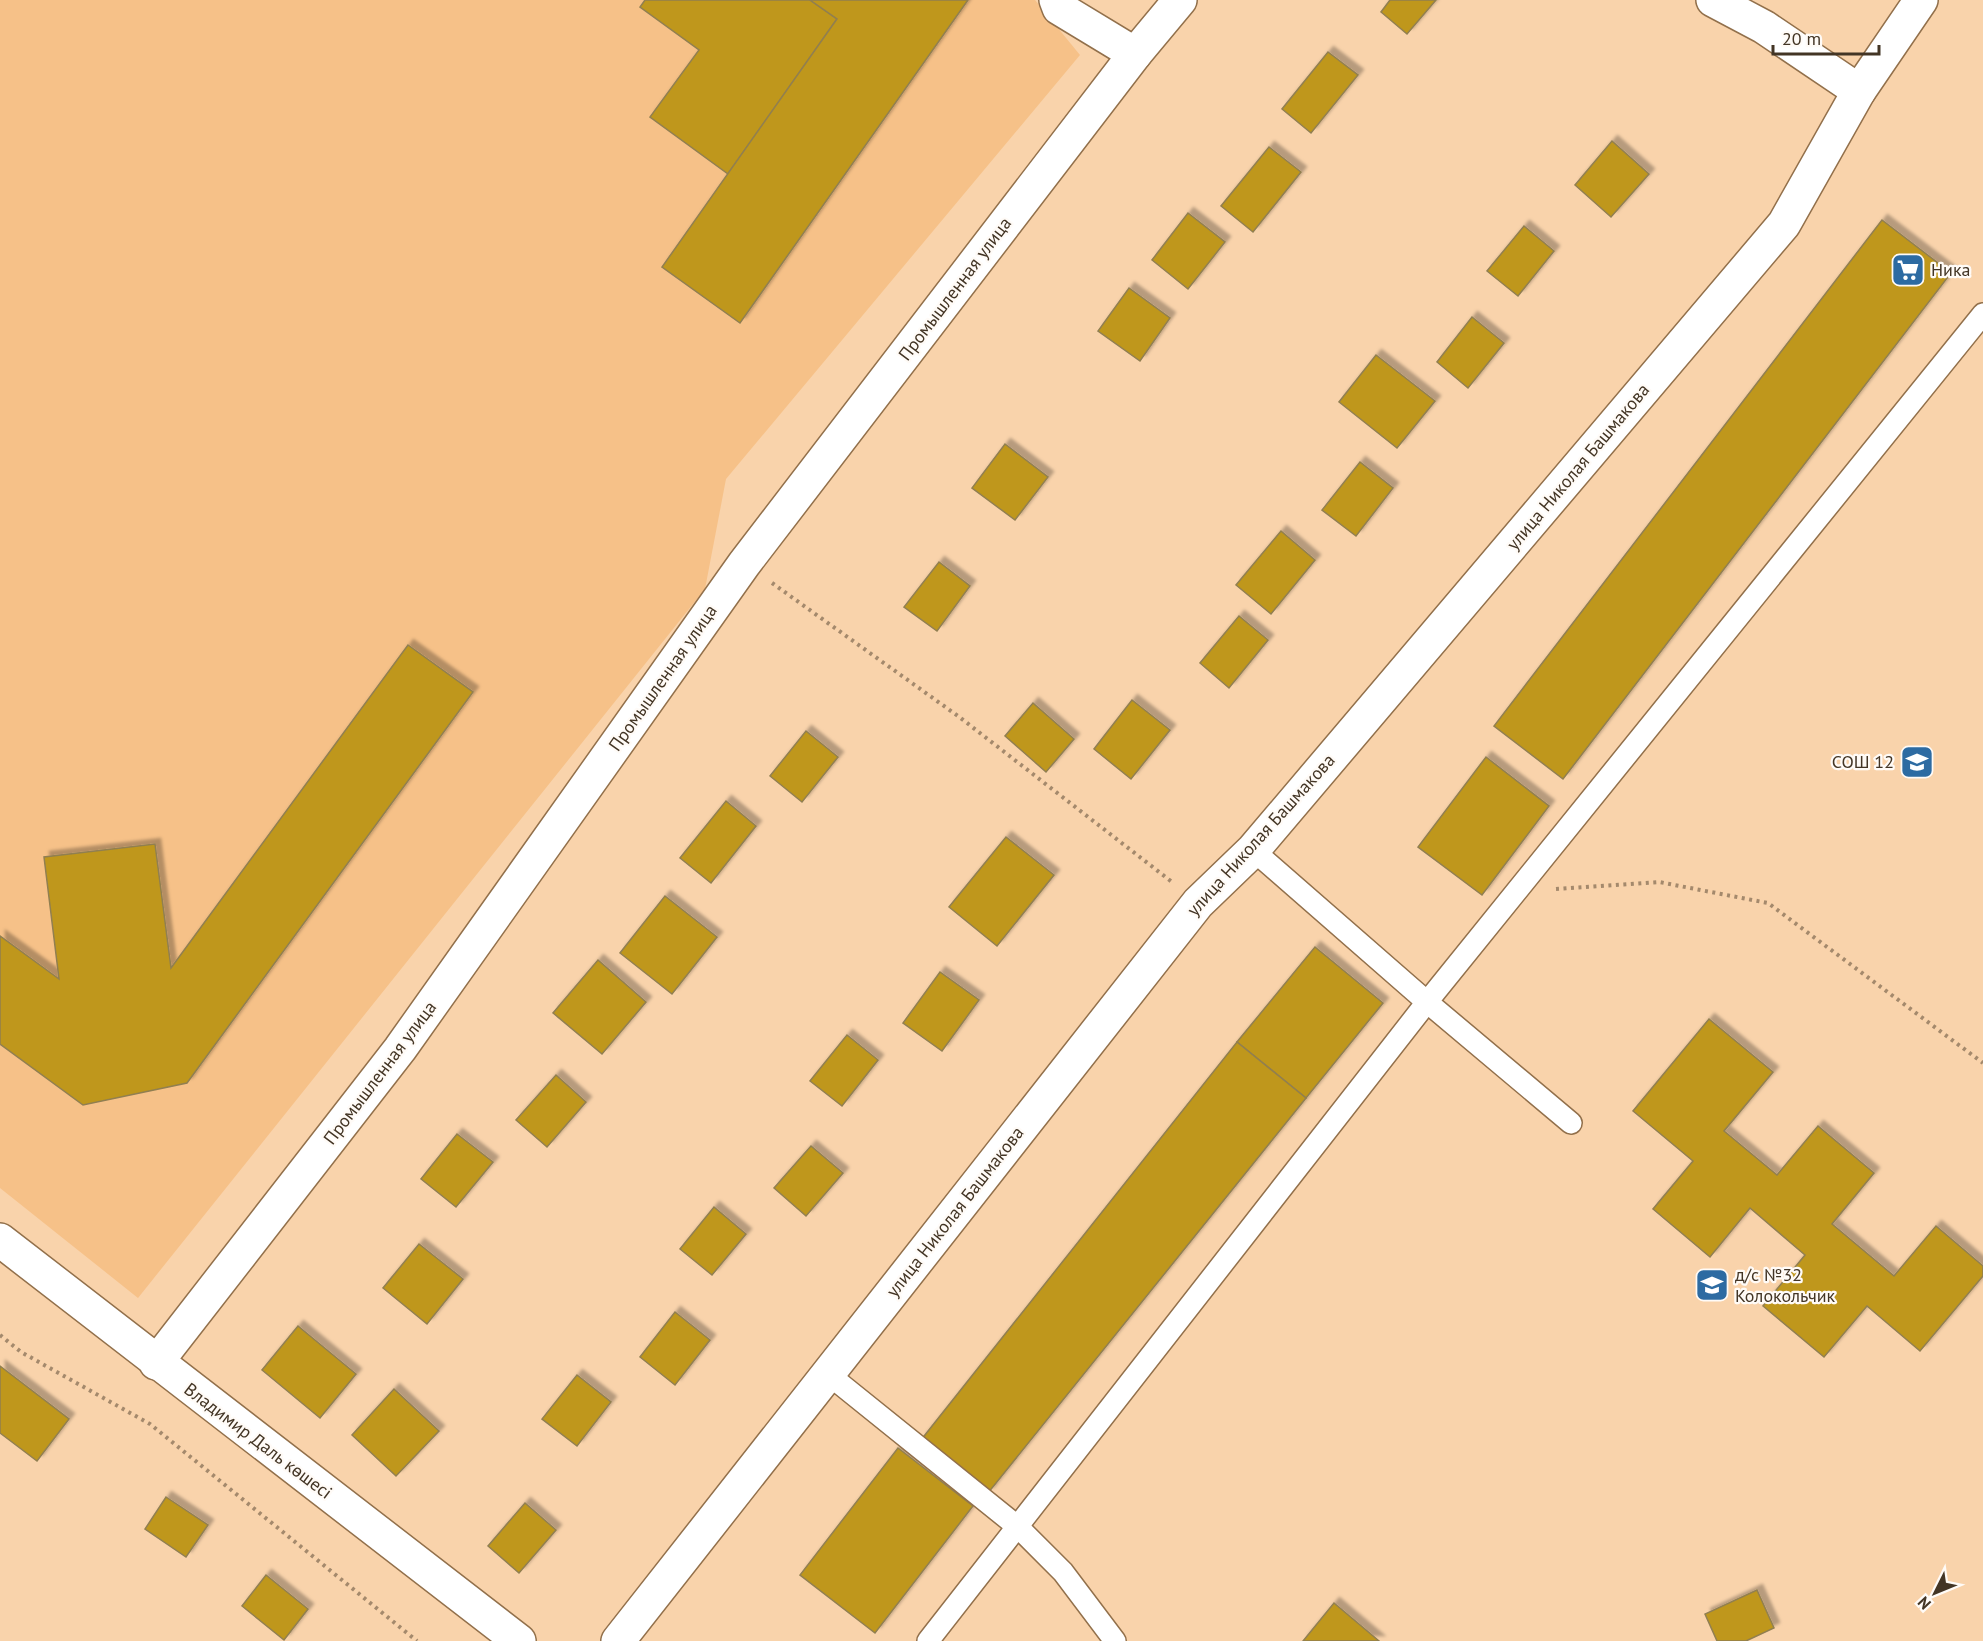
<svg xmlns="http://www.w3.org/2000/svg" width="1983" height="1641" viewBox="0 0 1983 1641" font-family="'PT Sans',sans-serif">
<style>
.green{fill:#f6c188}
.building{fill:#bf971a;stroke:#917f51;stroke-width:1.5;filter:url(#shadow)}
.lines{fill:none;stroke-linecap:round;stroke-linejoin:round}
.lane-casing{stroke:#92704b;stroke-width:24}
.street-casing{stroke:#92704b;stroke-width:36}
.secondary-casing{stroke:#92704b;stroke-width:36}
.path{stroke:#a4896c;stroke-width:4;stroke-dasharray:3 4.5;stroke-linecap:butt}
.lane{stroke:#fff;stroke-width:21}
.street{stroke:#fff;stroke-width:33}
.secondary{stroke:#fff;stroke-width:33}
.labels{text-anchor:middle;stroke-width:4.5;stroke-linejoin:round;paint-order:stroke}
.poi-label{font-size:18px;fill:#433525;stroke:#fffbf7;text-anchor:start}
.street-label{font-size:18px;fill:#433525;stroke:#fffbf7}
</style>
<defs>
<filter id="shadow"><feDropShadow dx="5.5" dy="-5.5" stdDeviation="1.5" flood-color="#0004"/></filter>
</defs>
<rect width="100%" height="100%" fill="#f9d3ab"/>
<path class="green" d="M0,0H1035L1080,55L726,479L705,589L138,1298L0,1188Z"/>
<g class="building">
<path d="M645,0H810L837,19L728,174L650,117L699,50L640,7Z"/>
<path d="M810,0H968L740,323L662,267L837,19Z"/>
<path d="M1390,0H1436L1407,34L1381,12Z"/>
<path d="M1328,52L1358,75L1311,133L1282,109Z"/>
<path d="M1612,141L1649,174L1611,217L1575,185Z"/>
<path d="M1269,147L1301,172L1253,232L1221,206Z"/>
<path d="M1188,213L1225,242L1188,289L1152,260Z"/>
<path d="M1882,220L1951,273L1563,779L1494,726Z"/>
<path d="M1524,226L1554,251L1518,296L1487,271Z"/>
<path d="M1129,288L1170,318L1140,361L1098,331Z"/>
<path d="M1472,317L1504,343L1468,388L1437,362Z"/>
<path d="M1376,355L1435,401L1397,448L1339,402Z"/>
<path d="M1005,444L1048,477L1015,520L972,488Z"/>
<path d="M1360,462L1393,488L1356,536L1322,510Z"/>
<path d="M1281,531L1315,560L1271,614L1236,585Z"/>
<path d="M939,562L970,586L937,631L904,607Z"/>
<path d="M1239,616L1268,640L1229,688L1200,663Z"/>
<path d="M408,645L473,692L187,1083L83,1105L0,1044V936L59,979L44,857L155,844L171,968Z"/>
<path d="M1132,700L1170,730L1131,779L1094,749Z"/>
<path d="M1033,703L1074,739L1046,772L1005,736Z"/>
<path d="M806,731L838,757L802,802L770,776Z"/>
<path d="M1486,757L1549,806L1482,895L1418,847Z"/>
<path d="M726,801L756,826L711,883L680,858Z"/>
<path d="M1006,837L1054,875L997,946L949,907Z"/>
<path d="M665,896L717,937L672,994L620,953Z"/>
<path d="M1315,947L1383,1003L1306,1098L1237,1042Z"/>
<path d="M598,960L646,1002L602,1054L553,1013Z"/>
<path d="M940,972L979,1000L942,1051L903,1023Z"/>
<path d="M1709,1019L1773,1072L1724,1131L1777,1175L1818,1126L1874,1173L1832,1224L1894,1276L1936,1226L1983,1266V1276L1920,1351L1867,1306L1824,1357L1763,1306L1805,1255L1750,1208L1710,1257L1653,1209L1693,1161L1633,1111Z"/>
<path d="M847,1035L878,1060L842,1106L810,1081Z"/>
<path d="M1237,1042L1306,1098L988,1493L921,1440Z"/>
<path d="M556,1075L586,1102L547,1147L516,1120Z"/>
<path d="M457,1134L493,1162L456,1207L421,1179Z"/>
<path d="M811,1146L843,1173L806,1216L774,1188Z"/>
<path d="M714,1207L746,1234L712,1275L680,1249Z"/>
<path d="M419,1244L463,1279L427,1324L383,1288Z"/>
<path d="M675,1312L710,1340L675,1385L640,1357Z"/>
<path d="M298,1326L356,1374L320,1418L262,1370Z"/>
<path d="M0,1366L69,1419L37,1461L0,1433Z"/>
<path d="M577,1375L611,1402L577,1446L542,1419Z"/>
<path d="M394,1389L439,1431L396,1476L352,1435Z"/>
<path d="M898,1448L973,1506L875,1633L800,1575Z"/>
<path d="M166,1497L208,1525L186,1557L145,1529Z"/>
<path d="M525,1503L556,1530L519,1573L488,1546Z"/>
<path d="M266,1575L308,1609L284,1640L242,1606Z"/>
<path d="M1757,1590L1774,1628L1746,1641H1717L1705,1614Z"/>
<path d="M1334,1603L1379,1641H1303Z"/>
</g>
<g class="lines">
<g class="lane-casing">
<g id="lane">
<path d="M1571,1123L1427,1002L1983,314"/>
<path d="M828,1374L1018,1527L1063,1572L1115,1641"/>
<path d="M928,1641L1427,1002L1253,850"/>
</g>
</g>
<g class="street-casing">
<g id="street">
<path d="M1056,0L1059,8L1135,54"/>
<path d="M1713,0L1764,27L1859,91"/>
<path d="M156,1363L400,1049L744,564L1135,54L1180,0"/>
<path d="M618,1641L1198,903L1253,850L1784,224L1859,91L1921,0"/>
</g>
</g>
<g class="secondary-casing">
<path id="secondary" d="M0,1240L519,1641"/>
</g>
<g class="path">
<path d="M772,583L958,716L1172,882"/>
<path d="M1556,889L1659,882L1768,903L1983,1063"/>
<path d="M0,1335L21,1352L150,1424L417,1641"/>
</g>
<use href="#lane" class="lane"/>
<use href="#street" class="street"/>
<use href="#secondary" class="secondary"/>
</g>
<defs>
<g id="supermarket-square" transform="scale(1.725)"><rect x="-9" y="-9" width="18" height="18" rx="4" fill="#2d6ba2" stroke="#fffbf7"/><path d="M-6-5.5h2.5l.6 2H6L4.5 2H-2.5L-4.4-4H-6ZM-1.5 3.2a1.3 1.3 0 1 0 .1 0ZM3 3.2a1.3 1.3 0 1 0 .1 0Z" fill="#fff"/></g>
<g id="school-square" transform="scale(1.725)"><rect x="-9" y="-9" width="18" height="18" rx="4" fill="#2d6ba2" stroke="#fffbf7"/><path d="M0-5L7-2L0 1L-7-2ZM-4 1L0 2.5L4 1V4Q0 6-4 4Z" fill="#fff"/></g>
</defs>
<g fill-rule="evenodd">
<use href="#supermarket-square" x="1908" y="270"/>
<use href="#school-square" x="1917" y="762"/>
<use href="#school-square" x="1712" y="1285"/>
</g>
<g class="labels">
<g class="poi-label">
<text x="1931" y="276">Ника</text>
<text x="1894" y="768" text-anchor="end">СОШ 12</text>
<text x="1735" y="1281">д/с №32<tspan x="1735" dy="21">Колокольчик</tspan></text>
</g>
<g class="street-label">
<text transform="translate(955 289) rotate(-53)" y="6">Промышленная улица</text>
<text transform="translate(1578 467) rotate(-50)" y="6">улица Николая Башмакова</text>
<text transform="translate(663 678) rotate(-55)" y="6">Промышленная улица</text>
<text transform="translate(1261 835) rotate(-48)" y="6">улица Николая Башмакова</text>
<text transform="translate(380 1073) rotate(-53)" y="6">Промышленная улица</text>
<text transform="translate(955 1212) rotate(-52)" y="6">улица Николая Башмакова</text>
<text transform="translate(258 1441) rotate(37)" y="6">Владимир Даль көшесі</text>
</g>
</g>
<g transform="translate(1935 1593) rotate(227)" stroke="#fffbf7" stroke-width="4.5" paint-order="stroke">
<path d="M0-4.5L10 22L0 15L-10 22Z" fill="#433525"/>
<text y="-9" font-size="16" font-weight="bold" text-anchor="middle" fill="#433525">N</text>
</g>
<path d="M1773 45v9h106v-9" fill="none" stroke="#433525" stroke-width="3"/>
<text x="1782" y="45" font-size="18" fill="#433525" stroke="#fffbf7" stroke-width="4.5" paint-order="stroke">20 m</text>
</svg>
